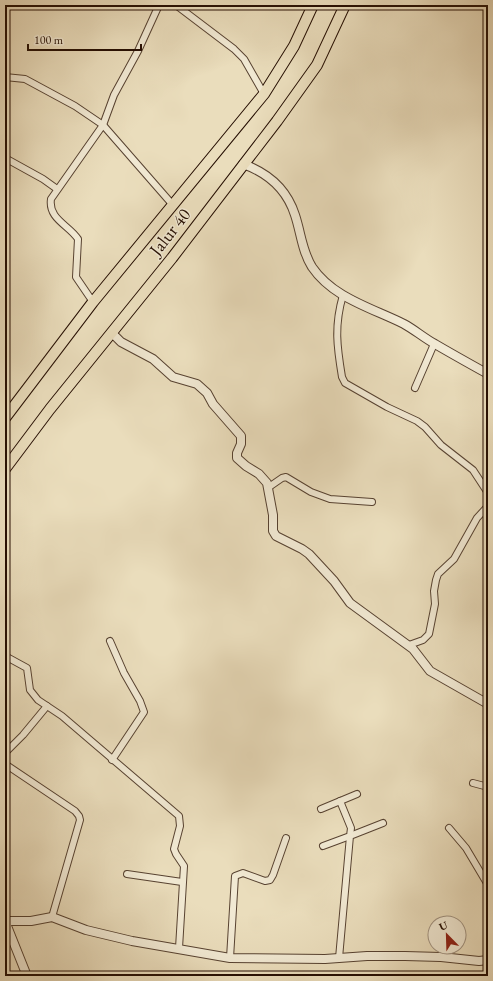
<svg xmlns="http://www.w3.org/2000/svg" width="493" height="981" viewBox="0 0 493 981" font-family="'EB Garamond',serif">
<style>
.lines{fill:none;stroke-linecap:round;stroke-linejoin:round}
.minor-casing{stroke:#574231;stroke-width:8}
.tertiary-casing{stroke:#574231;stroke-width:10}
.trunk-casing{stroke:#260f03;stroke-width:12}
.minor{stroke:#f1e9d3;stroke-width:6}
.tertiary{stroke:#f1e9d3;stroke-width:8}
.trunk{stroke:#eaddbc;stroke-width:10}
.labels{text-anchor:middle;stroke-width:3;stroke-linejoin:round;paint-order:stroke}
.street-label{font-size:18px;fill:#260f03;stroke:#f1e9d3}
</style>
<rect width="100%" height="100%" fill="#eaddbc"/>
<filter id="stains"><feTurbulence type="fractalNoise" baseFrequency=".005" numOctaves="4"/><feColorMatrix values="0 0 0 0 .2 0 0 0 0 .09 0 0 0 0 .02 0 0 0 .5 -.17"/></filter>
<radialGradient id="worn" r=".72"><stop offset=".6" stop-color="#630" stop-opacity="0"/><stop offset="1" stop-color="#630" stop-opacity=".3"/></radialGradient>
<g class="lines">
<g class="minor-casing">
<g id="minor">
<path d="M176,5L234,49L244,59L264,94"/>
<path d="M5,77L25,79L75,106L103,125L172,204"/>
<path d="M5,158L43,179L57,189"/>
<path d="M343,295C334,326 337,347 342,377L345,383L387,407L417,421L425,427L441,445L473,470L488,493"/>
<path d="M93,302L76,277L78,239C69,225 48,219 51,199L103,125L114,95L138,51L159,5"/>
<path d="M415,388L434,344"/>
<path d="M269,487L282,478L286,477L311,492L330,499L372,502"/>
<path d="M110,641L124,673L140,701L144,712L112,760"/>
<path d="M409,645L423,640L429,634L435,604L434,591L436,580L438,574L454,559L477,518L488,506"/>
<path d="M5,656L27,668L30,690L38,700L62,716L179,816L180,826L174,849L176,854L184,866L179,948"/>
<path d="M5,753L23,735L47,706"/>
<path d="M5,764L75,811L79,816L80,820L52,917"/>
<path d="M473,783L488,787"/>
<path d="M321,809L357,794"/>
<path d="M449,828L466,848L488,885"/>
<path d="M323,846L350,836L351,828L340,801"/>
<path d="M127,874L182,882"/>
<path d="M230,958L235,876L243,873L265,881L270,880L273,875L286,838"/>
<path d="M339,958L350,836L383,823"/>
</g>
</g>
<g class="tertiary-casing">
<g id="tertiary">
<path d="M243,164C268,173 287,190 295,215C301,233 302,251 312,267C333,298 372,308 404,324C415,330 424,338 435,344C452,354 470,364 488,374"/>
<path d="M112,333L121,342L153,359L173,377L197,384L207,393L213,404L241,436V444L237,453V458L246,466L259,474L267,483L273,515V531L276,536L302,549L309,554L334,581L350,603L413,649L430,671L488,704"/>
<path d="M5,921H31L52,917L86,930L132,941L230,958L325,959L367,956H405L441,957L479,961L488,960"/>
<path d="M5,921L27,976"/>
</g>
</g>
<g class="trunk-casing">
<g id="trunk">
<path d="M5,418L93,302L264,94L294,46L313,5"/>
<path d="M5,469L50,409L172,258L277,121L317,65L345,5"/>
</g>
</g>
<use href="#minor" class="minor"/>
<use href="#tertiary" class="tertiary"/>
<use href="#trunk" class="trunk"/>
</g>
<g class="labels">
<g class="street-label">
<text transform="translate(170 232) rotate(-52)" y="6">Jalur 40</text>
</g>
</g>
<rect width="493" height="981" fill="none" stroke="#eaddbc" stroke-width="20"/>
<rect x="6" y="6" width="481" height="969" fill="none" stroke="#260f03" stroke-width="2"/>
<rect x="10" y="10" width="473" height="961" fill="none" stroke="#260f03"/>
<g transform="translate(447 935) rotate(337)"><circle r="19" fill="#f1e9d3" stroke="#a09280"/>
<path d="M0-3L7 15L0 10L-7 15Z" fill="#8f2418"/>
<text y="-6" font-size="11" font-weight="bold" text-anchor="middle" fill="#260f03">U</text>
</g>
<path d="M28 44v6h113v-6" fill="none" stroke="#260f03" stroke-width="2"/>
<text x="34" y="44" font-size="12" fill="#260f03" stroke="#f1e9d3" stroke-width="3" paint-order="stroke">100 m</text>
<rect width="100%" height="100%" filter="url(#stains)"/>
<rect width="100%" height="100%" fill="url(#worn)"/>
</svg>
